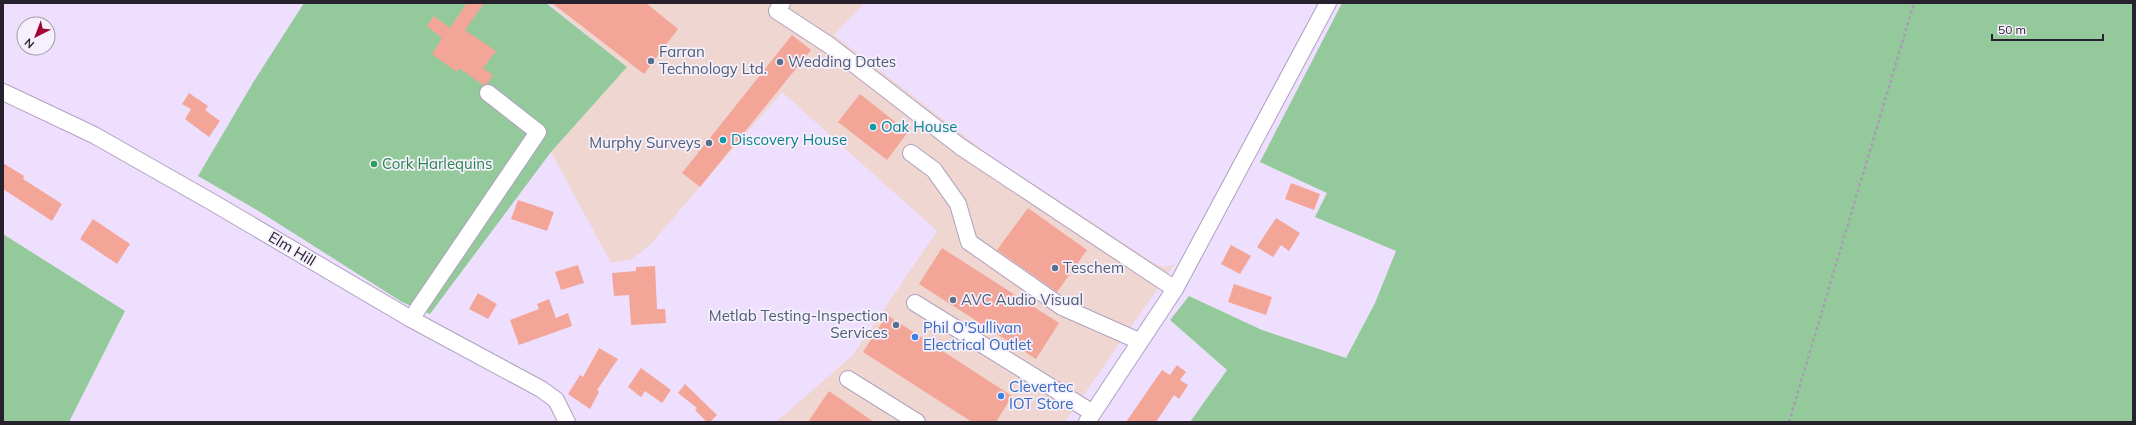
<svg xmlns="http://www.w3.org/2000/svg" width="2136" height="425" viewBox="0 0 2136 425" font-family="Mulish,sans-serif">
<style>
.commercial{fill:#efd6d0}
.green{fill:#94ca9b}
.building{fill:#f3a598}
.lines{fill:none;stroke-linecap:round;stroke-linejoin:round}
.minor-casing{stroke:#afa1bf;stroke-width:18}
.path{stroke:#a79bb4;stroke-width:2.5;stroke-dasharray:3 3;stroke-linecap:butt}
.minor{stroke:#fff;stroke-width:16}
.service-dot{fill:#5c6f8a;stroke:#f6f0fd;stroke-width:1.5}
.culture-dot{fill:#0f9aa8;stroke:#f6f0fd;stroke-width:1.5}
.leisure-dot{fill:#2e9e5b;stroke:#f6f0fd;stroke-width:1.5}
.shop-dot{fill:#3f7fe0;stroke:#f6f0fd;stroke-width:1.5}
.labels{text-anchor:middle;stroke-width:3.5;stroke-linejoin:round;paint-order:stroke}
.service-label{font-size:15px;fill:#4e5e75;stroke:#f6f0fd;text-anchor:start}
.culture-label{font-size:15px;fill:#0d838f;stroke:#f6f0fd;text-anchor:start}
.leisure-label{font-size:15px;fill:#27864d;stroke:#f6f0fd;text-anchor:start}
.street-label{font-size:15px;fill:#26212c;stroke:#f6f0fd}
.shop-label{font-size:15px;fill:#366cbe;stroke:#f6f0fd;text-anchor:start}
</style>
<rect width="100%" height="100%" fill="#eedfff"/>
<path class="commercial" d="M548,3H864L834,35L988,154L1154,263L1163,267L1174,265L1065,422H776L853,355L937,231L782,92L650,245L632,259L611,263L551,152L627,67Z"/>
<g class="green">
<path d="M304,3H546L627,67L551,152L430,314L402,302L257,210L198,176L254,81Z"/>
<path d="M1342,3H2133V422H1190L1227,370L1170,320L1189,296L1262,330L1346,358L1375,303L1396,251L1315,217L1327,193L1260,162Z"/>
<path d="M3,234L125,311L69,422H3Z"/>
</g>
<g class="building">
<path d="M467,3H484L465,30L496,51L483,68L493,75L487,84L483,85L459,68L457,72L432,54L442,38L427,26L434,16L450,28Z"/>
<path d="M552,3H646L678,29L644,74Z"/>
<path d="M792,35L811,50L700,187L682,173Z"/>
<path d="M189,93L208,106L205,110L220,121L209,137L185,119L191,109L182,104Z"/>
<path d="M860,94L908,132L887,160L838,122Z"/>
<path d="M3,163L24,176L23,179L62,204L52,221L3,189Z"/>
<path d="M1291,183L1320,194L1314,210L1285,199Z"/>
<path d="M518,200L554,212L547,231L511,219Z"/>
<path d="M1028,208L1087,250L1057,292L997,250Z"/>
<path d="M1276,218L1300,233L1289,251L1281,245L1273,257L1257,247Z"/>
<path d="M93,219L130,244L117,264L80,239Z"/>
<path d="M1231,245L1251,256L1240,274L1221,264Z"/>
<path d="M942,248L1059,323L1036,359L919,284Z"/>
<path d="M578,265L584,283L561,290L555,272Z"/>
<path d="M655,266L657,309H665L666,323L631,325L629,295L614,296L612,273L636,271V267Z"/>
<path d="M1234,284L1272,297L1266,315L1228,302Z"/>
<path d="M478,293L497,304L488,319L469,309Z"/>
<path d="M549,299L556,318L568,313L572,326L519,345L510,320L539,309L537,304Z"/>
<path d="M887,315L1012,396L996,422H972L863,352Z"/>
<path d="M599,348L618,359L597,390L599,392L590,409L568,394L580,375L583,377Z"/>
<path d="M1177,365L1186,372L1180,380L1188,385L1179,399L1174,395L1156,422H1126L1162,370L1170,375Z"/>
<path d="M641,368L671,390L662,403L645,391L641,397L628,387Z"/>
<path d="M685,384L717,415L710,422H707L695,410L697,408L678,393Z"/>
<path d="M829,391L874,422H808Z"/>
</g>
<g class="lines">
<g class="minor-casing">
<g id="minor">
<path d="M782,3L777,11L829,45L961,147L1175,289"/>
<path d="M3,92L94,135L212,202L411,319L541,389L556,400L567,422"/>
<path d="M911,153L934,170L958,204L969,242L1062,307L1139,341"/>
<path d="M915,303L1093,413"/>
<path d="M411,319L538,132L488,93"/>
<path d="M848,379L917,422"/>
<path d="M1087,422L1175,289L1328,3"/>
</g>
</g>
<path class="path" d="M1789,422L1914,3"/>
<use href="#minor" class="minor"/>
</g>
<g class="service-dot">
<circle cx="651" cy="61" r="4"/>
<circle cx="780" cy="62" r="4"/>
<circle cx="709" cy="143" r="4"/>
<circle cx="1055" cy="268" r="4"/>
<circle cx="953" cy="300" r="4"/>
<circle cx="896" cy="325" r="4"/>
</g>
<g class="culture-dot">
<circle cx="873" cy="127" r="4"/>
<circle cx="723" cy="140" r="4"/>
</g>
<circle class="leisure-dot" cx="374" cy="164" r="4"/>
<g class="shop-dot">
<circle cx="915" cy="337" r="4"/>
<circle cx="1001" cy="396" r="4"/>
</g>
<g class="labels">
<g class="service-label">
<text x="659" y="57">Farran<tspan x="659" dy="17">Technology Ltd.</tspan></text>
<text x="788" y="67">Wedding Dates</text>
<text x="701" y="148" text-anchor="end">Murphy Surveys</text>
<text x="1063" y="273">Teschem</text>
<text x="961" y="305">AVC Audio Visual</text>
<text x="888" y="321" text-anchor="end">Metlab Testing-Inspection<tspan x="888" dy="17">Services</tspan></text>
</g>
<g class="culture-label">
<text x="881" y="132">Oak House</text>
<text x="731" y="145">Discovery House</text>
</g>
<g class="leisure-label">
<text x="382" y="169">Cork Harlequins</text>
</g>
<g class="street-label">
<text transform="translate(292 249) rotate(31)" y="5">Elm Hill</text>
</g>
<g class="shop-label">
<text x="923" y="333">Phil O'Sullivan<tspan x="923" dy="17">Electrical Outlet</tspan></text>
<text x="1009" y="392">Clevertec<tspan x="1009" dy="17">IOT Store</tspan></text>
</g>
</g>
<rect width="2136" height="425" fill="none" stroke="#26212c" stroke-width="8"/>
<g transform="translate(36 36) rotate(222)"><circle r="19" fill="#f6f0fd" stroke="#a39da9"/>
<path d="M0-3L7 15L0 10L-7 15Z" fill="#a20335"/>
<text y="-6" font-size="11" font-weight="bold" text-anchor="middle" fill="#26212c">N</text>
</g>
<path d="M1992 34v6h111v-6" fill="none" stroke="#26212c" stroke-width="2"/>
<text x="1998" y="34" font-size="12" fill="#26212c" stroke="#f6f0fd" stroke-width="3" paint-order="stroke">50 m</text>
</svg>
